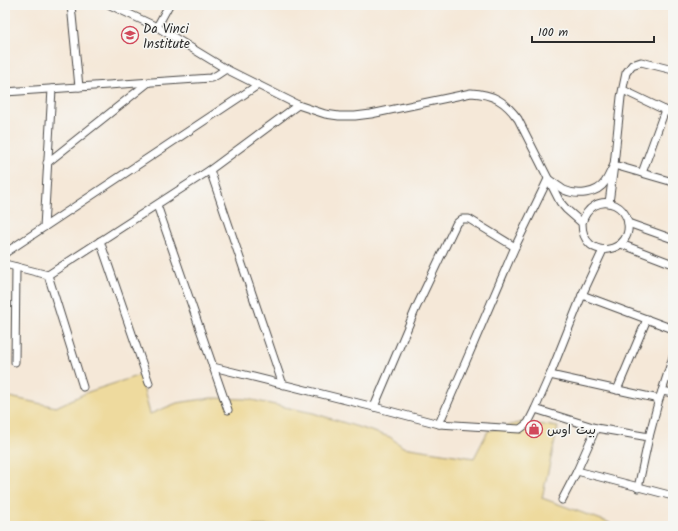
<svg xmlns="http://www.w3.org/2000/svg" width="678" height="531" viewBox="0 0 678 531" font-family="Kalam,'Playpen Sans Arabic',sans-serif">
<style>
.sand{fill:#eeda9e;stroke:#8c8264}
.lines{fill:none;stroke-linecap:round;stroke-linejoin:round}
.street-casing{stroke:#494745;stroke-width:9}
.street{stroke:#fff;stroke-width:7}
.labels{text-anchor:middle;stroke-width:3;stroke-linejoin:round;paint-order:stroke}
.poi-label{font-size:13px;fill:#2b2b2b;stroke:#f6f6f2;text-anchor:start}
</style>
<rect width="100%" height="100%" fill="#f6f6f2"/>
<filter id="ink" filterUnits="userSpaceOnUse"><feTurbulence type="fractalNoise" baseFrequency=".025" numOctaves="2"/><feDisplacementMap in="SourceGraphic" scale="8" xChannelSelector="R" yChannelSelector="G"/><feConvolveMatrix kernelMatrix="1 2 1 2 8 2 1 2 1" color-interpolation-filters="sRGB"/></filter>
<filter id="wash" filterUnits="userSpaceOnUse"><feTurbulence type="fractalNoise" baseFrequency=".012" numOctaves="4" result="noise"/><feDisplacementMap in="SourceGraphic" scale="16" xChannelSelector="R" yChannelSelector="G"/><feGaussianBlur stdDeviation="0.9" result="paint"/><feColorMatrix in="noise" values="0 0 0 0 0 0 0 0 0 0 0 0 0 0 0 0 0 1.4 0 .05"/><feComposite in="paint" operator="in"/></filter>
<g filter="url(#wash)">
<rect width="100%" height="100%" fill="#f5e8d8"/>
<path class="sand" d="M140,375L150,414L177,403L211,398L247,399L313,413L390,437L403,447L474,458L488,431L523,422L558,427L542,498L618,526H5V396L56,407L88,392Z"/>
</g>
<g filter="url(#ink)">
<g class="lines">
<g class="street-casing">
<g id="street">
<path d="M71,5L79,87"/>
<path d="M110,5L157,27L226,69L298,105L325,114L339,116H355L371,114L471,93C493,94 505,101 518,119L560,202L566,209L582,223C582,264 637,253 627,219C625,213 621,208 615,205C600,198 586,208 582,223"/>
<path d="M157,27L169,5"/>
<path d="M623,90L673,114"/>
<path d="M5,92L211,78L217,75L226,69"/>
<path d="M47,163L149,82"/>
<path d="M210,170L283,385"/>
<path d="M642,173L665,110"/>
<path d="M609,203L614,165L621,97L626,73L632,65L641,62L673,70"/>
<path d="M157,205L228,410"/>
<path d="M628,223L673,239"/>
<path d="M44,227L52,89"/>
<path d="M100,241L149,383"/>
<path d="M621,244L673,264"/>
<path d="M5,253L258,85"/>
<path d="M5,264L48,275L210,170L298,105"/>
<path d="M48,275L83,387"/>
<path d="M582,295L673,329"/>
<path d="M15,362L16,267"/>
<path d="M213,367L374,407L439,424L520,429L528,423L535,409L550,375L582,295L603,250"/>
<path d="M550,375L659,399"/>
<path d="M617,390L647,319"/>
<path d="M662,391L673,393"/>
<path d="M374,407L416,308L456,224L462,219H469L515,247"/>
<path d="M535,409L596,428L649,437"/>
<path d="M439,424L515,247L548,179C554,183 559,187 564,190C577,196 597,194 605,182C609,176 611,170 614,165L673,182"/>
<path d="M577,471L673,496"/>
<path d="M638,488L649,437L659,399L662,391L673,357"/>
<path d="M562,500L577,471L596,428"/>
</g>
</g>
<use href="#street" class="street"/>
</g>
</g>
<defs>
<g id="university-ring" transform="scale(0.9)"><circle r="9.5" fill="#f6f6f2" stroke="#d1495b" stroke-width="1.5"/><path d="M0-5L7-2L0 1L-7-2ZM-4 1L0 2.5L4 1V4Q0 6-4 4Z" fill="#d1495b"/></g>
<g id="shop-ring" transform="scale(0.9)"><circle r="9.5" fill="#f6f6f2" stroke="#d1495b" stroke-width="1.5"/><path d="M-5-2.5h2.3a2.7 3.5 0 0 1 5.4 0H5L5.5 6h-11ZM-1.5-2.5h3a1.5 2.3 0 0 0-3 0Z" fill="#d1495b"/></g>
</defs>
<g fill-rule="evenodd">
<use href="#university-ring" x="130" y="35"/>
<use href="#shop-ring" x="534" y="429"/>
</g>
<g class="labels">
<g class="poi-label">
<text x="143" y="33">Da Vinci<tspan x="143" dy="15">Institute</tspan></text>
<text x="547" y="434">بيت اوس</text>
</g>
</g>
<rect width="678" height="531" fill="none" stroke="#f6f6f2" stroke-width="20"/>
<path d="M532 36v6h122v-6" fill="none" stroke="#2b2b2b" stroke-width="2"/>
<text x="538" y="36" font-size="12" fill="#2b2b2b" stroke="#f6f6f2" stroke-width="3" paint-order="stroke">100 m</text>
</svg>
